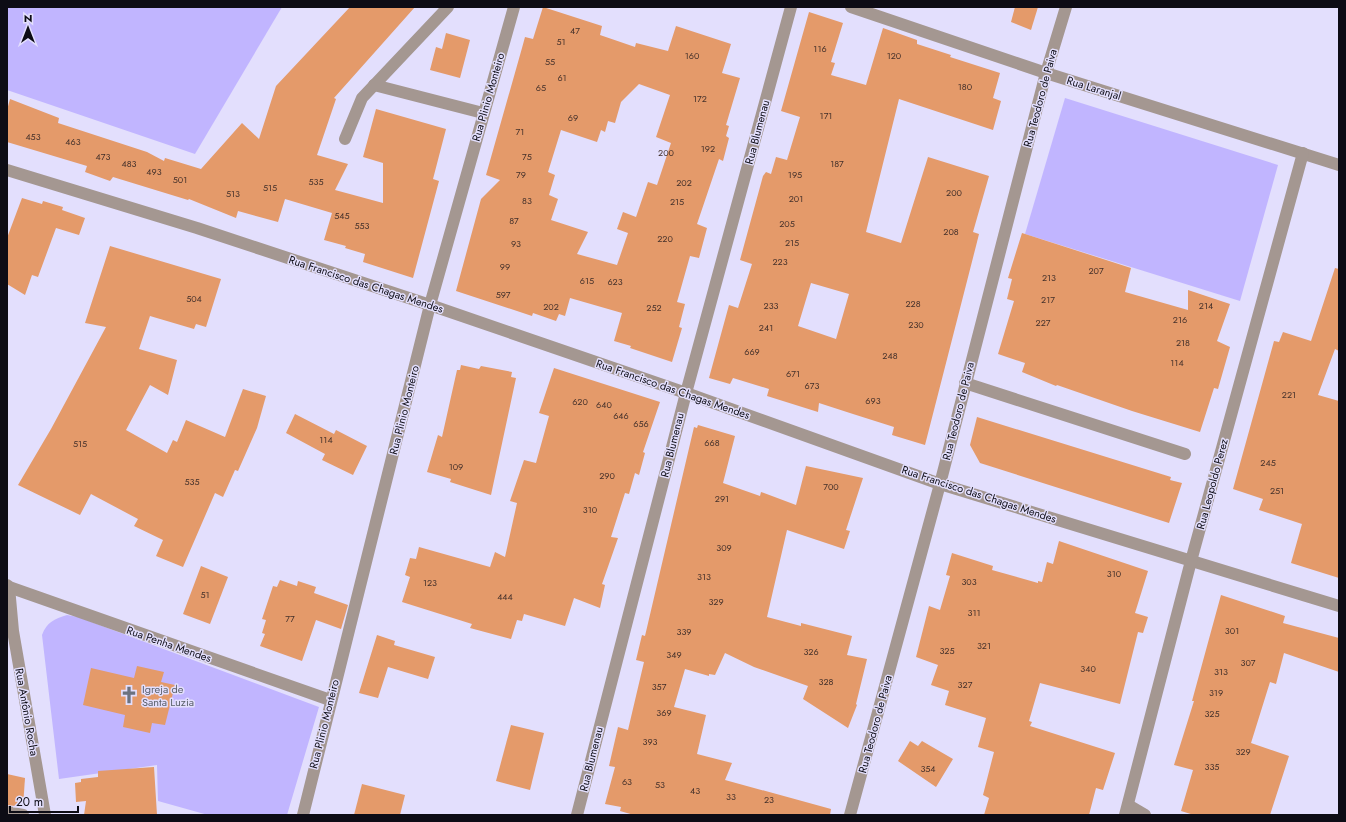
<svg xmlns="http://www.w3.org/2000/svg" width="1346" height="822" viewBox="0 0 1346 822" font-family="Jost,sans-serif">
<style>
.green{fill:#c1b5ff}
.building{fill:#e49a6a;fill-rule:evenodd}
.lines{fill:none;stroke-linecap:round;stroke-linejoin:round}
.minor{stroke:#a49791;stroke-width:12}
.labels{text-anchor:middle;stroke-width:3;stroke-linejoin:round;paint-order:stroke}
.number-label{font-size:9px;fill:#43302a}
.street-label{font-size:11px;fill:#0d0c15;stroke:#e3dffd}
.worship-label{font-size:11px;fill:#5b616d;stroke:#e3dffd;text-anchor:start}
</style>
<rect width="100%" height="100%" fill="#e3dffd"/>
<g class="green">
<path d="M7,7H282L195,154L7,90Z"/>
<path d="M1065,98L1278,165L1240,301L1025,234Z"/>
<path d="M67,615L78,617L319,707L287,815H208L158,801L157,765L59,779L42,635C47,622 54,619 67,615Z"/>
</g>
<g class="building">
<path d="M350,7H415L334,98L336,99L317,155L348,164L335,190L383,203V163L363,157L376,109L446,129L433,179L439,181L413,278L363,262L365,254L345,248L346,246L324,240L332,213L285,199L278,222L238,211L236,218L189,199L188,200L113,177L110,181L85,172L87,166L7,142V110L10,99L59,118L58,123L147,152L164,161L165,158L201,169L242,123L259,139L276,86Z"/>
<path d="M543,7L602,26L600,35L635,47L636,43L668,51L676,26L731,44L722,73L740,78L726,125L729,126L726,136L729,138L723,161L719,159L697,224L707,228L699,258L690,256L679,295L677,302L685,304L679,327L682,328L672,362L630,348L631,346L614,341L622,313L570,298L565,316L559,314L556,321L533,313L532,316L456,291L481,199L500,180L486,175L522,48L525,37L533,39ZM639,84L670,95L656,137L671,143L657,185L648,182L636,217L623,212L617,229L628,233L617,265L577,254L588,232L551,220L558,199L549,195L555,175L548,172L561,130L597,142L601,130L605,132L608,121L615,123L621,102Z"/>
<path d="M1015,7H1038L1031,30L1011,22Z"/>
<path d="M809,12L843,23L831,62L835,63L831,75L866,85L883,28L917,40V44L951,55L950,57L1000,73L993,98L1001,101L993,130L899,99L866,232L901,243L928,157L989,176L973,232L979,234L976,246L925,445L892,435L894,427L853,414L819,403L818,412L767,396L769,389L733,378L730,384L709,378L729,305L738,308L752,264L740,260L763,176L766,172L771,174L776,157L787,160L800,117L781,111ZM811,283L849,294L836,339L798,326Z"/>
<path d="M446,33L470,40L460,78L430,70L436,47L442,49Z"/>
<path d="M22,198L42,204L43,201L63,207L62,210L85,218L79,235L56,228L38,277L32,275L25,295L7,284V238Z"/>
<path d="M1022,233L1131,268L1125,292L1188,310V290L1230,304L1217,341L1230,347L1218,389L1214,388L1200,432L1132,411L1057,385L1056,386L1022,372L1025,363L998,354L1014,301L1007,299L1012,279L1008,278Z"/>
<path d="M110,246L221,279L206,327L196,324L194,329L150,316L139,349L177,360L168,395L150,385L126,430L167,453L173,440L177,442L186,420L225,437L243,389L266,396L257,428L238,471L235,470L223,497L215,493L183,567L156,556L163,540L134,526L138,519L91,494L80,515L18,485L51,429L106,327L85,323Z"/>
<path d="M1335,268L1339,269V351L1335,349L1318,395L1339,401V578L1291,563L1302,524L1259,510L1263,499L1233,489L1274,341L1279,342L1283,332L1311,341Z"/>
<path d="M461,365L479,369L481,366L512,372L511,377L516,378L491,495L450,482L451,479L427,472L438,435L442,437L457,370H460Z"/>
<path d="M554,368L660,402L643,452L645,453L639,475L635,473L629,494L625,493L611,537L618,538L602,584L605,585L600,608L574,598L565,626L524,614L522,621L517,620L511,639L470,628L472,624L402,602L410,577L405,575L410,558L416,559L419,547L490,567L495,552L505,557L517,503L510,501L524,460L536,463L549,416L539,413Z"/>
<path d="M295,414L334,434L336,430L367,446L353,475L322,460L325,454L286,433Z"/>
<path d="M977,417L1171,477L1170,480L1182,483L1169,523L980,463L970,445Z"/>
<path d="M698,425L735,436L723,483L760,496L761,492L796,505L806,466L863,478L846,530L850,531L844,549L787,530L767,617L801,626V623L852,636L847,655L867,659L856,704L857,705L848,728L803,699L808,686L754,667L725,653L715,675L709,674V676L685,669L674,707L706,715L697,754L732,763L725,780L831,809L830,815H634L620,811L621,807L605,804L615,767L609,766L618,727L628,730L644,662L636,660L642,635L645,636L694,427L697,428Z"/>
<path d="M1059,541L1148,571L1135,613L1148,617L1143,633L1138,632L1120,704L1040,683L1029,721L1032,722L1030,726L1115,753L1103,790L1096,788L1089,815H984L989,798L983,795L994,752L978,747L986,718L945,705L949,691L931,685L938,665L916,657L929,606L940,610L950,576L946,575L952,553L993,566L992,570L1038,583V581L1042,582L1047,562L1053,564Z"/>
<path d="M201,566L228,577L210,624L183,614Z"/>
<path d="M280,580L297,586L298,581L316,587L314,593L348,605L341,629L316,620L302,661L260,646L265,634L262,633L266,620L262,619L273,586L277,587Z"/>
<path d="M1221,595L1285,616L1283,623L1339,638V672L1284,653L1276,684L1270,682L1251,743L1289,756L1270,815H1194L1181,811L1193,770L1174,765L1194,701H1192Z"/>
<path d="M377,635L395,641L394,645L435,657L428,679L388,667L378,698L359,693Z"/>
<path d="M137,666L164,672L161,682L175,685L165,725L152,723L150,733L123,727L125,715L83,705L91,668L134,678Z"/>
<path d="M511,725L544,733L530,790L496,781Z"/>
<path d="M910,741L918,746L922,741L953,759L936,787L898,761Z"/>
<path d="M154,767L157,815H84L86,801L76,802L75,783L81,782V779L98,777V771Z"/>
<path d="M7,774L25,778L23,807L7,805Z"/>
<path d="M362,784L405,795L400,815H354Z"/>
</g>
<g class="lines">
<g class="minor">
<path d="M851,7L1046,73L1339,165"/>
<path d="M374,85L483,113"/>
<path d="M345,139L362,98L448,7"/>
<path d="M7,170L197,228L430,305L686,393L940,484L1339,606"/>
<path d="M965,383L1185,454"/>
<path d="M7,585L9,587L13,631L45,815"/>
<path d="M9,587L330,700"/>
<path d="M1128,805L1145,815"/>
<path d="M7,812L23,815"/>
<path d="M303,815L430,305L514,7"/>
<path d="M577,815L686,393L791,7"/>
<path d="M850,815L940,484L1046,73L1066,7"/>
<path d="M1125,815L1191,561L1303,153"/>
</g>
</g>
<defs>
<g id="church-bare" transform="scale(1.38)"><path d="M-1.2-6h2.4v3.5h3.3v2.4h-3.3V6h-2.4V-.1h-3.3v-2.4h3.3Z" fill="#6b7280" stroke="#e3dffd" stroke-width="2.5" paint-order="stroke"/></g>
</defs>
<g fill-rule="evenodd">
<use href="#church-bare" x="129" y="695"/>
</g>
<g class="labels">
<g class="number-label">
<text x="575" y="34">47</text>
<text x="561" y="45">51</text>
<text x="820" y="52">116</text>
<text x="692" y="59">160</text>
<text x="894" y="59">120</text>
<text x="550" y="65">55</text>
<text x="562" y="81">61</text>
<text x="965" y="90">180</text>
<text x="541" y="91">65</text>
<text x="700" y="102">172</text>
<text x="826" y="119">171</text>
<text x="573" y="121">69</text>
<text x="520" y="135">71</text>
<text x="33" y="140">453</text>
<text x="73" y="145">463</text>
<text x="708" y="152">192</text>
<text x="666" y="156">200</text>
<text x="103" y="160">473</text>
<text x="527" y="160">75</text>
<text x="129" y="167">483</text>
<text x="837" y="167">187</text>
<text x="154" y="175">493</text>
<text x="521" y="178">79</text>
<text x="795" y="178">195</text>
<text x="180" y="183">501</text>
<text x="316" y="185">535</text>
<text x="684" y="186">202</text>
<text x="270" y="191">515</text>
<text x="954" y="196">200</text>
<text x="233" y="197">513</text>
<text x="796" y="202">201</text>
<text x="527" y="204">83</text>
<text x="677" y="205">215</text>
<text x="342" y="219">545</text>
<text x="514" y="224">87</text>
<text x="787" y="227">205</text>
<text x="362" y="229">553</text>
<text x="951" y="235">208</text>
<text x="665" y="242">220</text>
<text x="792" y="246">215</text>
<text x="516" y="247">93</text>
<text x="780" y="265">223</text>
<text x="505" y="270">99</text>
<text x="1096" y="274">207</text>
<text x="1049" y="281">213</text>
<text x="587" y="284">615</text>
<text x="615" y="285">623</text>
<text x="503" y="298">597</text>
<text x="194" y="302">504</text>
<text x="1048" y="303">217</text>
<text x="913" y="307">228</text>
<text x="771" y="309">233</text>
<text x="1206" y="309">214</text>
<text x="551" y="310">202</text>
<text x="654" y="311">252</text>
<text x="1180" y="323">216</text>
<text x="1043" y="326">227</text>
<text x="916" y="328">230</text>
<text x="766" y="331">241</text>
<text x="1183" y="346">218</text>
<text x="752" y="355">669</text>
<text x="890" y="359">248</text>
<text x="1177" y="366">114</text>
<text x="793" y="377">671</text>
<text x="812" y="389">673</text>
<text x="1289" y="398">221</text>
<text x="873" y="404">693</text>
<text x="580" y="405">620</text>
<text x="604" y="408">640</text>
<text x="621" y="419">646</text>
<text x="641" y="427">656</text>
<text x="326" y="443">114</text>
<text x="712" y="446">668</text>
<text x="80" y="447">515</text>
<text x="1268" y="466">245</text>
<text x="456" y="470">109</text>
<text x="607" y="479">290</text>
<text x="192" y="485">535</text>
<text x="831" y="490">700</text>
<text x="1277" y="494">251</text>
<text x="722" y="502">291</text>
<text x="590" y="513">310</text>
<text x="724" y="551">309</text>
<text x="1114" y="577">310</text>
<text x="704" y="580">313</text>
<text x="969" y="585">303</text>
<text x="430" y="586">123</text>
<text x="205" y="598">51</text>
<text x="505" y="600">444</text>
<text x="716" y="605">329</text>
<text x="974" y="616">311</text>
<text x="290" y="622">77</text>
<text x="1232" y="634">301</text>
<text x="684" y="635">339</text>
<text x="984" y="649">321</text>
<text x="947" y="654">325</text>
<text x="811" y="655">326</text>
<text x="674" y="658">349</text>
<text x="1248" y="666">307</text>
<text x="1088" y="672">340</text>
<text x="1221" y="675">313</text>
<text x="826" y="685">328</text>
<text x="965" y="688">327</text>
<text x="659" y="690">357</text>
<text x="1216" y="696">319</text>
<text x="664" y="716">369</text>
<text x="1212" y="717">325</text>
<text x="650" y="745">393</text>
<text x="1243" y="755">329</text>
<text x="1212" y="770">335</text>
<text x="928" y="772">354</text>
<text x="627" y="785">63</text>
<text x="660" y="788">53</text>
<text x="695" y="794">43</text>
<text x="731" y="800">33</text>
<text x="769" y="803">23</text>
</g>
<g class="street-label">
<text transform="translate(1094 88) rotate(17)" y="4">Rua Laranjal</text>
<text transform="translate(488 97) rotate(-74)" y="4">Rua Plinio Monteiro</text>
<text transform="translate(1040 98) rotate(-75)" y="4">Rua Teodoro de Paiva</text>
<text transform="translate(757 132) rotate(-75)" y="4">Rua Blumenau</text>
<text transform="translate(366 284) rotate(18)" y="4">Rua Francisco das Chagas Mendes</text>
<text transform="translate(673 389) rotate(19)" y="4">Rua Francisco das Chagas Mendes</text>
<text transform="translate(404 410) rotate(-76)" y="4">Rua Plinio Monteiro</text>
<text transform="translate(958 411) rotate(-76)" y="4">Rua Teodoro de Paiva</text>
<text transform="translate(672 445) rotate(-76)" y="4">Rua Blumenau</text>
<text transform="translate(1212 484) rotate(-75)" y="4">Rua Leopoldo Perez</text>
<text transform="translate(979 494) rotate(18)" y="4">Rua Francisco das Chagas Mendes</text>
<text transform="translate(169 644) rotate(19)" y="4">Rua Penha Mendes</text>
<text transform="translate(27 712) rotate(80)" y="4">Rua Antônio Rocha</text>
<text transform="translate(324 724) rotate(-76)" y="4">Rua Plinio Monteiro</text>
<text transform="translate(875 724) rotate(-75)" y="4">Rua Teodoro de Paiva</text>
<text transform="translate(591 759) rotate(-76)" y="4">Rua Blumenau</text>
</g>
<g class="worship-label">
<text x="142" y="693">Igreja de<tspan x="142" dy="13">Santa Luzia</tspan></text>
</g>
</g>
<rect width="1346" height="822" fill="none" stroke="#0d0c15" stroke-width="16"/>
<g transform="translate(28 28)" stroke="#e3dffd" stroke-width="3" paint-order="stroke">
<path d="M0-3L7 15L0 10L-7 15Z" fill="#0d0c15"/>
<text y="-6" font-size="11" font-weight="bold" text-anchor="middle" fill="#0d0c15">N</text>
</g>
<path d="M10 806v6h68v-6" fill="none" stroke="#0d0c15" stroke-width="2"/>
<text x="16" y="806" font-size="12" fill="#0d0c15" stroke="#e3dffd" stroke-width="3" paint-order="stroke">20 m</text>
</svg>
